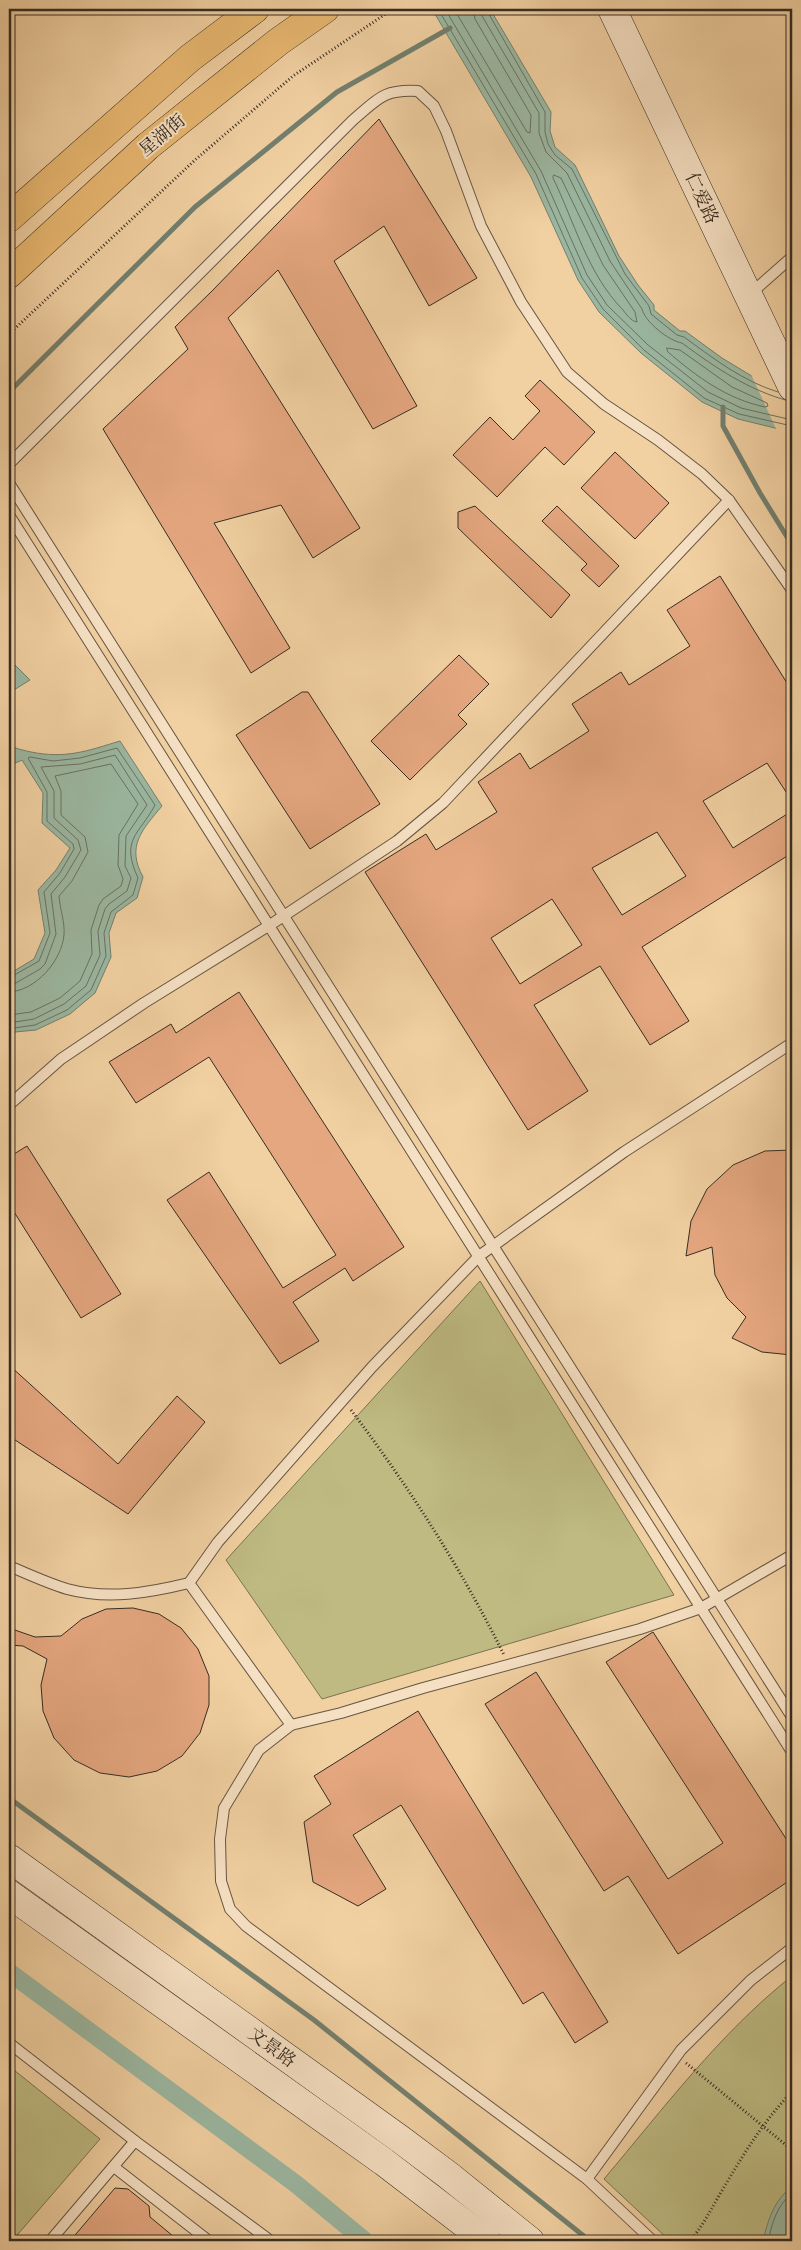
<svg xmlns="http://www.w3.org/2000/svg" width="801" height="2250" viewBox="0 0 801 2250" font-family="'Libre Bodoni','Noto Serif SC',serif">
<style>
.green{fill:#beba82;stroke:#7a7452}
.water{fill:#9bb7a1;stroke:#73806f}
.pier{fill:#f1d0a2}
.lines{fill:none;stroke-linecap:round;stroke-linejoin:round}
.shore{stroke:#687262;stroke-width:1}
.stream{stroke:#73806f;stroke-width:5}
.canal{stroke:#9bb7a1;stroke-width:18}
.building{fill:#e5a780;stroke:#362d23;fill-rule:evenodd}
.service-casing{stroke:#655643;stroke-width:12}
.secondary-casing{stroke:#362d23;stroke-width:29}
.primary-casing{stroke:#362d23;stroke-width:29}
.path{stroke:#362d23;stroke-width:3;stroke-dasharray:1 2.5;stroke-linecap:butt}
.service{stroke:#f6e0c3;stroke-width:10}
.secondary{stroke:#f6e0c3;stroke-width:28}
.primary{stroke:#e8b871;stroke-width:28}
.labels{text-anchor:middle;stroke-width:4;stroke-linejoin:round;paint-order:stroke}
.street-label{font-size:18px;fill:#362d23;stroke:#f6e0c3}
</style>
<rect width="100%" height="100%" fill="#f1d0a2"/>
<filter id="stains"><feTurbulence type="fractalNoise" baseFrequency=".004" numOctaves="4"/><feColorMatrix values="0 0 0 0 .2 0 0 0 0 .09 0 0 0 0 .02 0 0 0 .5 -.17"/></filter>
<radialGradient id="worn" r=".72"><stop offset=".6" stop-color="#630" stop-opacity="0"/><stop offset="1" stop-color="#630" stop-opacity=".3"/></radialGradient>
<g class="green">
<path d="M480,1281L674,1595L322,1699L226,1560Z"/>
<path d="M792,1976V2241H670L604,2179C663,2109 720,2033 792,1976Z"/>
<path d="M9,2066L100,2139L12,2241H9Z"/>
</g>
<g class="water">
<path d="M432,9H490L551,112L550,131L555,147L575,165L619,256L638,285L654,305V310L680,331H685L722,358L755,378L783,430L738,419L702,402L641,353L599,312L578,280L531,177Z"/>
<path d="M9,659L30,680L9,693Z"/>
<path d="M120,741L162,806C142,830 126,846 143,877L137,898L116,913L109,933L111,957L95,993L70,1014L36,1030L15,1032L9,1040V974L34,959L45,933L38,890L56,870L70,848L42,823L43,793L22,760L9,766V745C16,749 23,750 31,752C66,759 87,751 120,741Z"/>
<path d="M792,2187V2241H763C768,2220 774,2200 792,2187Z"/>
</g>
<path class="pier" d="M750,372L792,388V434L777,431Z"/>
<g class="lines">
<g class="shore">
<path d="M438,9L536,174L582,278L603,309L644,350L704,398L739,414L792,426"/>
<path d="M445,9L541,171L587,275L607,305L648,345L708,392L741,408L792,420"/>
<path d="M454,9L527,132L530,133L531,115L475,19L473,9"/>
<path d="M480,9L482,16L539,113V133L546,152L567,173L610,261L642,309C645,322 669,341 682,343C716,368 748,390 789,401"/>
<path d="M486,9L545,112V132L548,144L555,155L572,169L625,274L649,306L651,314L677,335L684,337C713,358 742,381 778,392"/>
<path d="M554,175L561,178L603,265L635,312L637,322C631,321 627,315 623,310C587,273 575,223 553,178Z"/>
<path d="M667,348L680,350L732,387L767,403L768,406L765,407C727,399 697,377 668,352Z"/>
<path d="M9,978L39,961L50,933L44,892L60,873L74,849L73,844L47,821V792L28,758L30,757L53,761L80,758L117,748L155,805C139,835 120,839 138,878L133,895L111,912L104,933L106,956L91,990L67,1010L35,1025L14,1028L9,1032"/>
<path d="M9,984L16,983L40,969L45,964L56,934L51,894L65,877L81,850L78,840L54,818V791L41,767L80,764L115,755L147,805L126,836L125,866L131,878L127,891L109,904L105,909L98,931L100,955L86,986L64,1004L34,1019L9,1023"/>
<path d="M9,992C36,991 62,960 64,935C65,922 60,909 59,896L72,881L88,852L85,837L61,815V791L55,776L111,764L138,804L119,835L118,865L123,879L121,886L103,899L99,905L91,930L92,954L80,981L60,998L31,1012L9,1015"/>
<path d="M768,2241C772,2224 777,2204 792,2194"/>
</g>
<g class="stream">
<path d="M9,392L195,207L337,92L450,28"/>
<path d="M723,407V426L760,493L792,545"/>
<path d="M9,1798L314,2020L590,2241"/>
</g>
<path class="canal" d="M9,1972L296,2184L365,2241"/>
</g>
<g class="building">
<path d="M379,119L477,278L429,306L384,226L334,261L417,406L373,429L278,270L228,318L360,528L313,558L281,505L214,523L290,648L251,673L103,429L188,349L175,327L212,291Z"/>
<path d="M540,380L595,432L564,465L545,447L497,497L453,455L490,417L513,440L540,411L525,396Z"/>
<path d="M615,452L669,503L635,539L581,488Z"/>
<path d="M475,506L570,595L551,618L458,528V512Z"/>
<path d="M557,506L619,566L599,587L581,570L587,564L542,521Z"/>
<path d="M720,576L792,691V801L767,763L703,801L733,848L792,811V853L642,947L689,1021L650,1045L600,966L534,1005L588,1091L528,1130L365,872L426,834L436,850L497,812L478,782L520,753L530,769L589,731L572,704L621,672L629,685L690,646L667,610ZM657,832L686,876L622,915L592,868ZM552,899L582,945L520,984L491,938Z"/>
<path d="M459,655L489,684L458,715L467,724L410,780L371,741Z"/>
<path d="M302,692H308L380,804L310,849L236,735Z"/>
<path d="M239,992L404,1247L353,1281L345,1268L293,1302L319,1341L280,1364L167,1200L209,1172L283,1288L336,1255L209,1057L136,1103L109,1062L171,1024L176,1033Z"/>
<path d="M27,1146L121,1294L81,1318L9,1204V1157Z"/>
<path d="M792,1150V1355L762,1352L732,1338L746,1317L727,1298L715,1275L712,1247L686,1256L691,1221L707,1189L733,1165L765,1151Z"/>
<path d="M9,1365L118,1464L177,1396L205,1422L128,1514L9,1436Z"/>
<path d="M133,1608L159,1614L181,1628L198,1649L209,1676V1705L200,1733L182,1756L157,1771L129,1777L100,1773L74,1760L54,1738L43,1711L41,1685L47,1659L23,1646L9,1645V1628L35,1637L61,1636L82,1619L106,1609Z"/>
<path d="M653,1632L792,1848V1879L678,1954L628,1876L604,1891L485,1704L536,1672L668,1879L723,1843L606,1662Z"/>
<path d="M418,1711L608,2022L575,2043L543,1992L523,2004L401,1805L353,1835L386,1889L358,1906L313,1882L304,1822L331,1804L314,1776Z"/>
<path d="M115,2188L128,2189L149,2206L150,2217L179,2241H70Z"/>
</g>
<g class="lines">
<g class="service-casing">
<g id="service">
<path d="M749,295L792,257"/>
<path d="M9,464L353,120C378,99 383,89 418,91L434,106L446,131L481,226L521,302L567,372L604,404L658,440L702,474L729,500L792,590"/>
<path d="M9,483L792,1717"/>
<path d="M9,515L792,1752"/>
<path d="M9,1105L61,1059L144,1003L270,925L397,841L443,803L729,500"/>
<path d="M9,1566C28,1574 47,1583 67,1589C108,1600 148,1593 189,1583L291,1725L259,1750L224,1808L220,1839L221,1881L230,1909L246,1926L587,2179L653,2241"/>
<path d="M189,1583L218,1542L372,1367L479,1256L624,1152L792,1043"/>
<path d="M291,1725L341,1713L423,1688L640,1629L701,1608L792,1555"/>
<path d="M9,2043L135,2141L271,2241"/>
<path d="M114,2167L209,2241"/>
<path d="M587,2179L681,2050L751,1980L792,1948"/>
<path d="M50,2241L135,2141"/>
</g>
</g>
<g class="secondary-casing">
<g id="secondary">
<path d="M612,9L792,387"/>
<path d="M9,1858L400,2139L448,2175L530,2241"/>
<path d="M9,1894L384,2162L487,2241"/>
</g>
</g>
<g class="primary-casing">
<g id="primary">
<path d="M9,218L190,58L255,9"/>
<path d="M9,274L148,146L278,42L325,9"/>
</g>
</g>
<g class="path">
<path d="M9,334L195,160L293,76L393,9"/>
<path d="M351,1410C409,1487 461,1568 504,1655"/>
<path d="M686,2063L792,2150"/>
<path d="M690,2241C703,2226 712,2207 723,2189C743,2155 764,2120 792,2092"/>
</g>
<use href="#service" class="service"/>
<use href="#secondary" class="secondary"/>
<use href="#primary" class="primary"/>
</g>
<g class="labels">
<g class="street-label">
<text transform="translate(162 135) rotate(-40)" y="6">星湖街</text>
<text transform="translate(702 198) rotate(65)" y="6">仁爱路</text>
<text transform="translate(272 2047) rotate(36)" y="6">文景路</text>
</g>
</g>
<rect width="801" height="2250" fill="none" stroke="#f1d0a2" stroke-width="30"/>
<rect x="10" y="10" width="781" height="2230" fill="none" stroke="#362d23" stroke-width="2.5"/>
<rect x="15" y="15" width="771" height="2220" fill="none" stroke="#362d23"/>
<rect width="100%" height="100%" filter="url(#stains)"/>
<rect width="100%" height="100%" fill="url(#worn)"/>
</svg>
